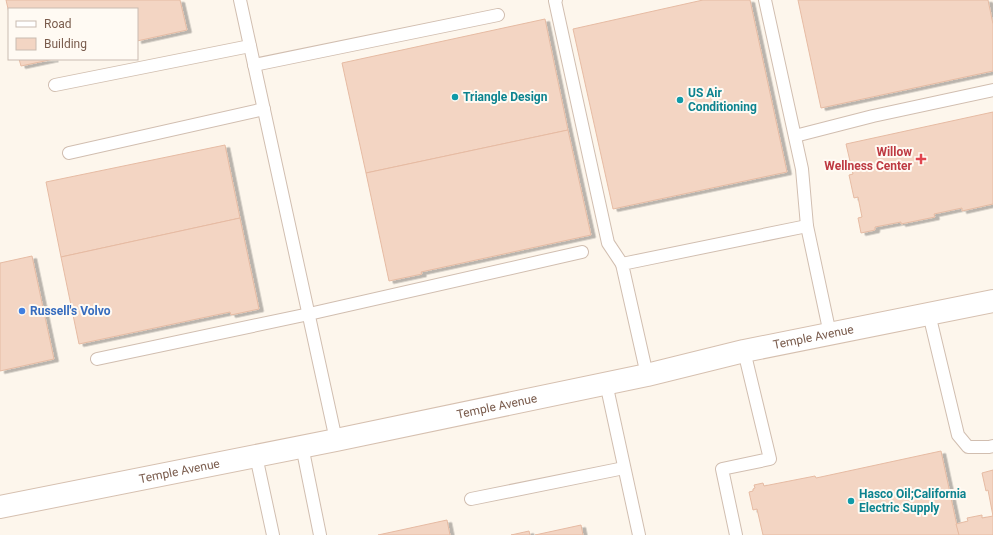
<svg xmlns="http://www.w3.org/2000/svg" width="993" height="535" viewBox="0 0 993 535" font-family="Roboto,sans-serif">
<style>
.building{fill:#f3d5c3;stroke:#e6bba3;filter:url(#shadow)}
.lines{fill:none;stroke-linecap:round;stroke-linejoin:round}
.lane-casing{stroke:#d1beb0;stroke-width:14}
.secondary-casing{stroke:#d6c0b0;stroke-width:24}
.lane{stroke:#fff;stroke-width:12}
.secondary{stroke:#fff;stroke-width:22}
.culture-dot{fill:#0f9aa8;stroke:#fffaf3;stroke-width:1.5}
.health-dot{fill:#e0444e;stroke:#fffaf3;stroke-width:1.5}
.shop-dot{fill:#3f7fe0;stroke:#fffaf3;stroke-width:1.5}
.labels{text-anchor:middle;stroke-width:4;stroke-linejoin:round;paint-order:stroke}
.culture-label{font-size:12px;font-weight:bold;fill:#0d838f;stroke:#fffaf3;text-anchor:start}
.health-label{font-size:12px;font-weight:bold;fill:#be3a42;stroke:#fffaf3;text-anchor:end}
.shop-label{font-size:12px;font-weight:bold;fill:#366cbe;stroke:#fffaf3;text-anchor:start}
.street-label{font-size:12px;fill:#7a5c4d;stroke:#fffaf3}
</style>
<defs>
<filter id="shadow"><feDropShadow dx="4.5" dy="2.5" stdDeviation="0" flood-color="#0004"/></filter>
</defs>
<rect width="100%" height="100%" fill="#fdf6ec"/>
<g class="building">
<path d="M6,0H180L187,30L137,41V9H9V13Z"/>
<path d="M703,0H750L787,172L613,209L573,29Z"/>
<path d="M798,0H988L993,24V71L821,108Z"/>
<path d="M545,19L568,130L366,173L342,63Z"/>
<path d="M19,59H54L21,66Z"/>
<path d="M993,112V204L962,211V208L934,214L935,217L901,224V222L875,227V230L861,233L858,218L862,217L858,197L854,198L849,175L853,174L846,144Z"/>
<path d="M568,130L591,235L421,272L422,274L389,281L366,173Z"/>
<path d="M225,145L240,218L61,257L46,182Z"/>
<path d="M240,218L259,309L231,315L230,312L79,344L61,257Z"/>
<path d="M32,256L54,359L0,371V263Z"/>
<path d="M941,451L959,535H763L757,509L753,510L749,492L753,491V489L755,488L754,485L763,483L764,486L815,476L816,478Z"/>
<path d="M993,470V535H959L956,524L968,521L967,518L982,515V518L993,516L988,490L986,491L982,473Z"/>
<path d="M447,520L450,535H378Z"/>
<path d="M581,525L583,535H535Z"/>
<path d="M529,531L530,535H511Z"/>
</g>
<g class="lines">
<g class="lane-casing">
<g id="lane">
<path d="M240,0L336,440"/>
<path d="M556,0L555,1L608,243L622,264"/>
<path d="M765,0L802,169L807,226"/>
<path d="M254,65L498,15"/>
<path d="M55,85L250,46"/>
<path d="M795,136L873,116L993,90"/>
<path d="M69,153L264,109"/>
<path d="M929,314L958,435L968,447H989L993,446"/>
<path d="M97,359L309,314L582,252"/>
<path d="M647,375L622,264L807,226L830,334"/>
<path d="M606,383L639,535"/>
<path d="M302,446L320,535"/>
<path d="M256,456L273,535"/>
<path d="M471,499L624,468"/>
<path d="M736,535L722,469L770,459L744,351"/>
</g>
</g>
<g class="secondary-casing">
<g id="secondary">
<path id="s1" d="M0,507L336,440L647,375L744,351L993,301"/>
</g>
</g>
<use href="#lane" class="lane"/>
<use href="#secondary" class="secondary"/>
</g>
<g class="culture-dot">
<circle cx="455" cy="97" r="4"/>
<circle cx="680" cy="100" r="4"/>
<circle cx="851" cy="501" r="4"/>
</g>
<path class="health-dot" d="M919 153h4v4h4v4h-4v4h-4v-4h-4v-4h4z"/>
<circle class="shop-dot" cx="22" cy="311" r="4"/>
<g class="labels">
<g class="culture-label">
<text x="688" y="97">US Air<tspan x="688" dy="14">Conditioning</tspan></text>
<text x="463" y="101">Triangle Design</text>
<text x="859" y="498">Hasco Oil;California<tspan x="859" dy="14">Electric Supply</tspan></text>
</g>
<g class="health-label">
<text x="912" y="156">Willow<tspan x="912" dy="14">Wellness Center</tspan></text>
</g>
<g class="shop-label">
<text x="30" y="315">Russell's Volvo</text>
</g>
<g class="street-label">
<text dy="4" stroke="none"><textPath href="#s1" startOffset="831">Temple Avenue</textPath></text>
<text dy="4" stroke="none"><textPath href="#s1" startOffset="507">Temple Avenue</textPath></text>
<text dy="4" stroke="none"><textPath href="#s1" startOffset="183">Temple Avenue</textPath></text>
</g>
</g>
<rect x="8" y="8" width="130" height="52" fill="#fffaf3" stroke="#cabbb1"/>
<rect x="16" y="21" width="20" height="6" fill="#ffffff" stroke="#cabbb1"/>
<text x="44" y="28" font-size="12" fill="#7a5c4d">Road</text>
<rect x="16" y="38" width="20" height="12" fill="#f3d5c3" stroke="#cabbb1"/>
<text x="44" y="48" font-size="12" fill="#7a5c4d">Building</text>
</svg>
